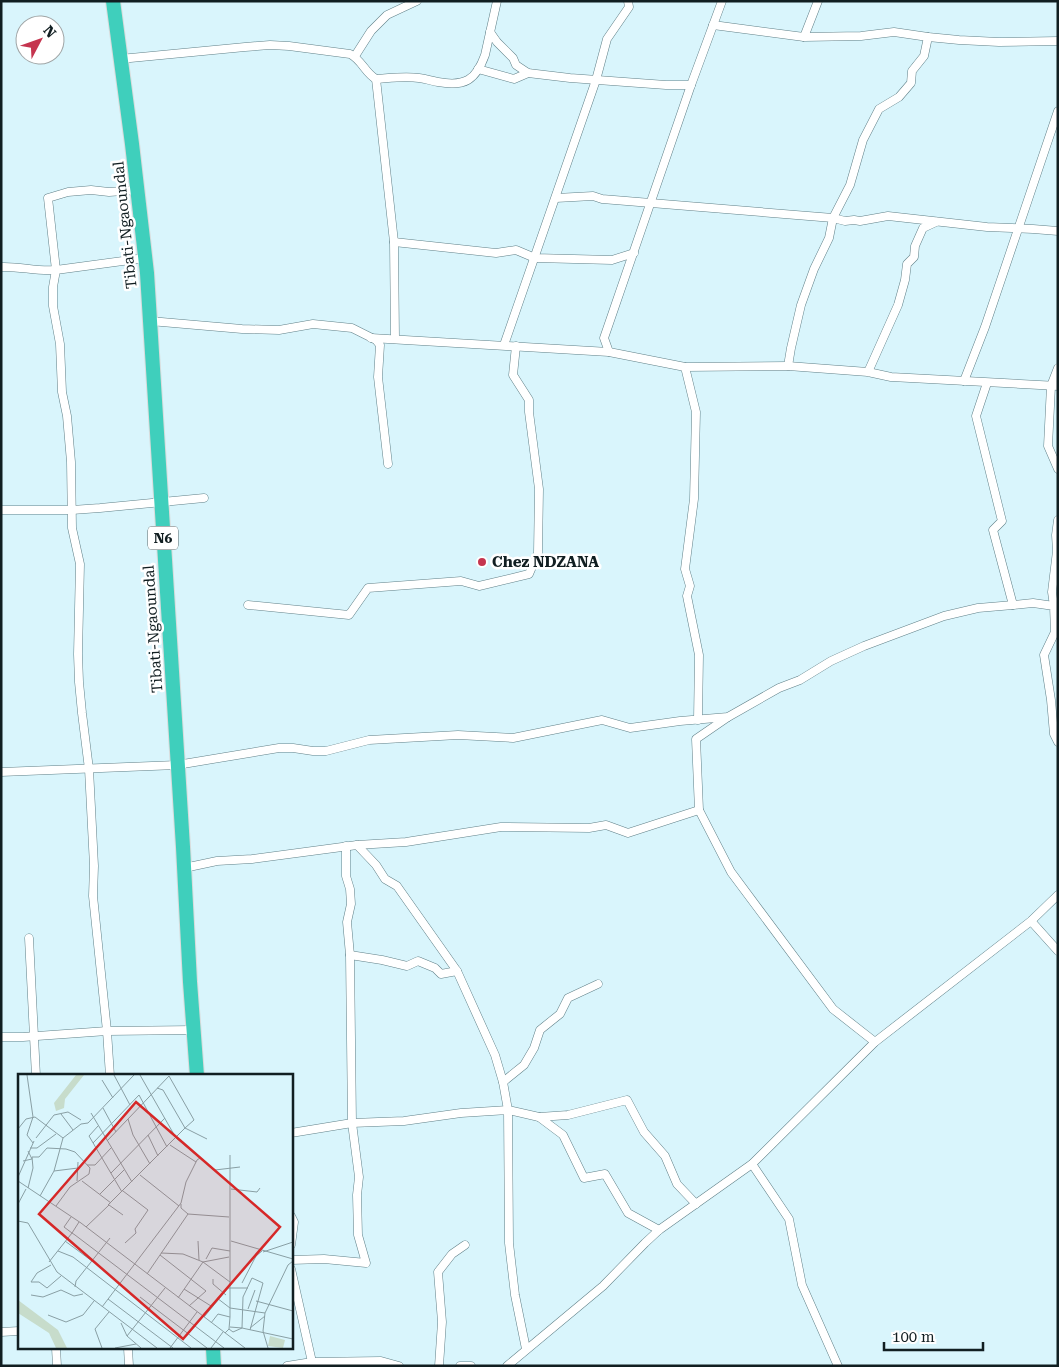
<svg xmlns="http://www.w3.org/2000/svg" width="1059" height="1367" viewBox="0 0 1059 1367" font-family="'Roboto Serif',serif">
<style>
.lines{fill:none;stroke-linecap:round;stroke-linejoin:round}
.street-casing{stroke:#608088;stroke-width:9}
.highway-casing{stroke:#d9dbdb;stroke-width:16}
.street{stroke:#fff;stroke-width:8}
.highway{stroke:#3fcfbc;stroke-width:14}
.poi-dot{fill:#c5354f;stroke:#fff;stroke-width:2}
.labels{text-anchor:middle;stroke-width:5;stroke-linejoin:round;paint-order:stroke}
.shield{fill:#fff;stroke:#586264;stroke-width:1}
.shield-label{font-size:14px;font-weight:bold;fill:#111e21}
.street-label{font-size:15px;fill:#111e21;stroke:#fff}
.poi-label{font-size:15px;font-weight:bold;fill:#111e21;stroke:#fff;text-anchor:start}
.inset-road{fill:none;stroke:#899fa4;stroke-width:1}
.view{fill:#d62828;fill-opacity:0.15;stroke:#d62828;stroke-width:2.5}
.inset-edge{fill:none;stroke:#111e21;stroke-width:2.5}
</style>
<rect width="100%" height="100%" fill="#d9f5fc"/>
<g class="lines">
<g class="street-casing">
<g id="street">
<path d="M713,25L804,37L861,36L894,32L928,37L959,40L999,42L1058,41"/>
<path d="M490,32L497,42L513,58L516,65L528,73L570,78L666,85H691"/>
<path d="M804,37L818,1"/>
<path d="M355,56L371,31L387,15L417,1"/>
<path d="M120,59L245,47L270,45L289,46L350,54C362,60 365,73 376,79C391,78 405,76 419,78C426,79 432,81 438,82C465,87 476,80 485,55L497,1"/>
<path d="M478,69L514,79L528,73"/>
<path d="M376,79L394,242L395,339"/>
<path d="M556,198L593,196L602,199L833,218L845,221L854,220L860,221L888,216L987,227L1033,229L1058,231"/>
<path d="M394,242L496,253L516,250L535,258L612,260L634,253"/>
<path d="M1,267C20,266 37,272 56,270L48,198L68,192L91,190L109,192L137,190"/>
<path d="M150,321L242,329L279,330L313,324L352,328L376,340L380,345L378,377L388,464"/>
<path d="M371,338L609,352L685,367L788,366L868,372L891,377L1058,386"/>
<path d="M504,345L596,80L607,39L629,7L628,1"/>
<path d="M609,352L604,338L691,85L722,1"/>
<path d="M788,366L791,348L801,305L814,269L829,238L833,218L850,185L863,140L879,109L899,97L911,83L912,71L924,56L928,37"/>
<path d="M685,367L696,412L694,499L685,569L690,586L687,596L699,655L698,720"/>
<path d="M1058,368L1051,386L1048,446L1058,469"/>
<path d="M868,372L898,305L905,280L907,264L914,257L915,246L923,228L936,222"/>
<path d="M964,381L985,327L1058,111"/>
<path d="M987,383L976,416L1002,521L993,530L1013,605"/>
<path d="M1,510H72L100,508L204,498"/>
<path d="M248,605L349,615L368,588L461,581L479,586L529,574L538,553L539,489L529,412V400L513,375L516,346"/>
<path d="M1054,606L1052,592L1057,551L1056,535L1058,520"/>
<path d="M728,717L696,739L699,810L731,872L833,1009L875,1042"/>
<path d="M1,772L177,765L279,748H293L313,751H326L369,740L458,735L513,738L602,720L630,728L680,721L728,717L779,688L800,680L831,661L864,646L944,616L978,608L1013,605L1033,603L1054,606L1055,632L1044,655L1051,700L1054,734L1058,742"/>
<path d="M357,845L376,865L385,879L397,886L457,971L495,1055L503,1082L508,1110L539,1117L563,1135L584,1178L605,1174L628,1213L659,1230"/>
<path d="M184,868L217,861L252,859L357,845L406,842L501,827L589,828L606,825L628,833L699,810"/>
<path d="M1031,921L1058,951"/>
<path d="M29,938L36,1076"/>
<path d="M350,955L382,960L407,966L418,961L435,968L441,974L457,971"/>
<path d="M1,1037H23L107,1031L194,1030"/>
<path d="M110,1076L107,1031L93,896L94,866L89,769L82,713L79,682L78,654L80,564L72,528L71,462L67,416L62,392L60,344L53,306V287L56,270L145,258"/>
<path d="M503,1082L524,1065L534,1048L540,1030L560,1014L568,998L598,984"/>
<path d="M539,1117L568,1115L627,1100L644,1132L665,1156L677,1184L696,1204"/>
<path d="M291,1133L352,1123L404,1121L461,1113L508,1110L509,1243L515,1295L526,1349"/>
<path d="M752,1164L789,1219L802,1285L838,1366"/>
<path d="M291,1216L294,1222L291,1245"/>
<path d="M291,1260L324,1259L366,1263L358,1235L357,1195L359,1177L352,1123L350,955L347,922L351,904L350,889L346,876V846"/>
<path d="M291,1269L312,1362"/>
<path d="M1,1332L19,1331"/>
<path d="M56,1348L57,1366"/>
<path d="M128,1348L129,1366"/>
<path d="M287,1366L312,1362L381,1361L399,1366"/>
<path d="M439,1366L442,1322L438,1272L452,1254L465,1245"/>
<path d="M460,1366H471"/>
<path d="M507,1366L603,1286L645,1243L659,1230L752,1164L875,1042L1031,921L1058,895"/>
</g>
</g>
<g class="highway-casing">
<g id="highway">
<path d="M113,1L132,144L147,273L183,847L190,982L197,1076"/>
<path d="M213,1348L214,1366"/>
</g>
</g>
<use href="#street" class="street"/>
<use href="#highway" class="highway"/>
</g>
<circle class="poi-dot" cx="482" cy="562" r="5"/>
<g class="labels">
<rect class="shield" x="148" y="526.5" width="30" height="23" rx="4"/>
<g class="shield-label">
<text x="163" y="543">N6</text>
</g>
<g class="street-label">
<text transform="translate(125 225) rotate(-96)" y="5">Tibati-Ngaoundal</text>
<text transform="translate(153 629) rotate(-94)" y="5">Tibati-Ngaoundal</text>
</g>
<g class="poi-label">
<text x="492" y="567">Chez NDZANA</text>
</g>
</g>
<g transform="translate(18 1074)">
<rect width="275" height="275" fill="#d9f5fc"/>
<path d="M252,262L267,266L265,274L250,272Z" fill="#c7dccb"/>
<path d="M58,1H66L47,25L46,34L38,37L36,29ZM0,226L40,256L49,274H38L31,259L0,239Z" fill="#c7dccb"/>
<path class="inset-road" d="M9,1L15,43L9,61L15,69M96,1L112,31M122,1L158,64L182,84M84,6L95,24M85,34L98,58M73,39L114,108M43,40L55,56M110,45L115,61L132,90M80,52L71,62L104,118M0,55L8,45L17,43L45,64M130,61L140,82M18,64L36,41L50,38L63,46M89,67L151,2L176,46L167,54L189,65M75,69L121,21L149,73M152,71L178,88M12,74H19L38,60M14,83H21L29,74L48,75L57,78L72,94L71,100L52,113L38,132M5,87L14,85L10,77M69,91H77L93,74M36,97L60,94M93,99L147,44M122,101L161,132M0,103L16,67M0,107L63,149L227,274M59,107L60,88M64,107L93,129M10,114L15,94L14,83M213,115L239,118L242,114M105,117L130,136L117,155L118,159L107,169M82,120L106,96M22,122L36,97L45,64L63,50L70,49L116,1M0,130L8,115M163,130V134L170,140L211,143M90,131L167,54L145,16L139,14M0,147L10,149L39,198L139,274M61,148L54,159L57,161L206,274M68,153L91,131L105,141M47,167L74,187M180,167L181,186M213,167L275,185M40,177L55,183L173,274M245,178L275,168M143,179L165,180L185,188L211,183M142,181L188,217L171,232M188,185L194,174L212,177M31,188L54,159L46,153L53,143M33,191L19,199L13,208H21L29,214L43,202M129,200L170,140M195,205V210L208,221M224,209L238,182L244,177M57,213L58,207L92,164M166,215L193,232M13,221L25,223L43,216L56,222L65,220M122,223L189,274M160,224L185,188L212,208M199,224L212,234L247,239M90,225L155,274M238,227L275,237M84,233L163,129L168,108L179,86L182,84L197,96L222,93M230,235L237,216M30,241L48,248L65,241L76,227M186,243L210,214H230M103,249L109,262L123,274M193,249L200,240L212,243M212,253L224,254L225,223L234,204L245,209L232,256M232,254L247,242M211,255L215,258L224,254L275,265M207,259L211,255L212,243V81M109,262L147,214M84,274L77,255L91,238M97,274L118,270M152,274L179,238M193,274L205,258M250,274L245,257L247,239L270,191L275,187"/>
<path class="view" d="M118,28L262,153L165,265L21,140Z"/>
<rect width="275" height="275" class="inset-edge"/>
</g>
<rect width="1059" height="1367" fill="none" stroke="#111e21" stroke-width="5"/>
<g transform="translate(40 40) rotate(49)"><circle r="24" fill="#ffffff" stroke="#a0a5a6"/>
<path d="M0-4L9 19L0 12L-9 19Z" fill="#c5354f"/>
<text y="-8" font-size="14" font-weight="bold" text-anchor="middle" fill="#111e21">N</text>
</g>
<path d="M884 1342v8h99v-8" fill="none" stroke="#111e21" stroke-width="2.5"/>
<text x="892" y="1342" font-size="15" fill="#111e21" stroke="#ffffff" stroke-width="4" paint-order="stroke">100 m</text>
</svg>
